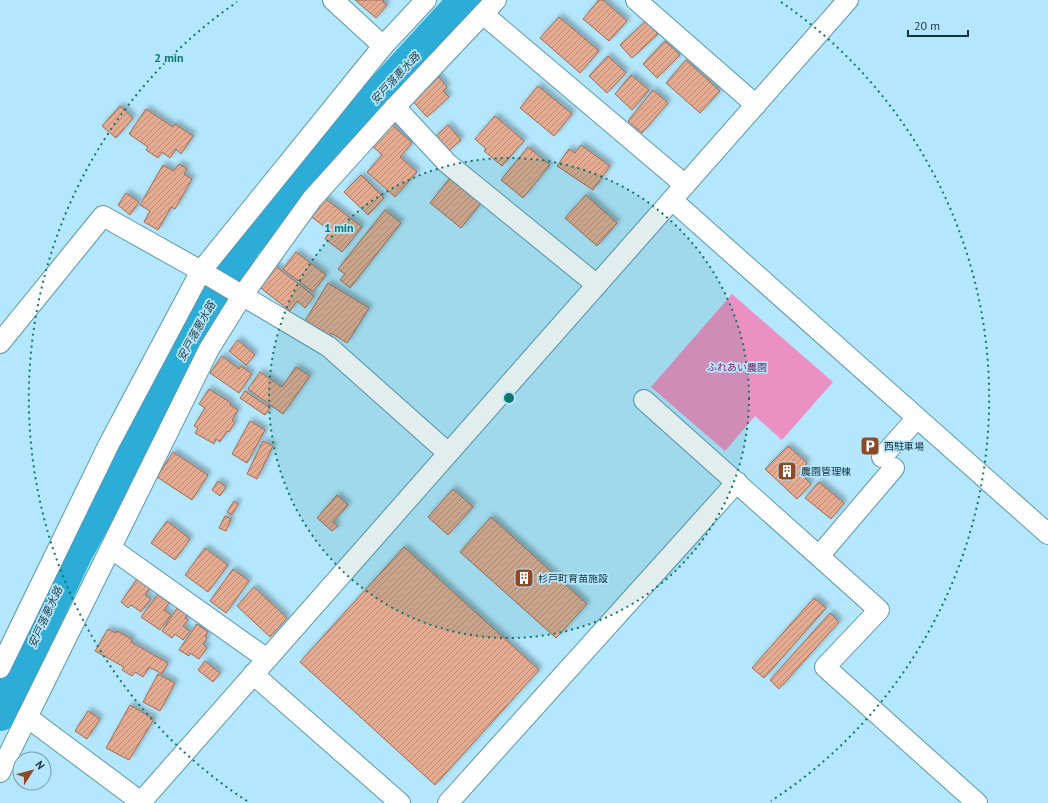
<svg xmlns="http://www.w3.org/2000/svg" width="1048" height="803" viewBox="0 0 1048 803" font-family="'PT Sans','Noto Sans JP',sans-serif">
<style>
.green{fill:#ea90c2}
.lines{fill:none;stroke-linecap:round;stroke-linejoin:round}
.river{stroke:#2badd8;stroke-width:36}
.building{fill:url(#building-hatch);stroke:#9f6b53;filter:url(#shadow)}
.minor-casing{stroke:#5897b1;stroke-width:22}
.minor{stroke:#fff;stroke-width:20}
.ring{fill:none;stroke:#0f766e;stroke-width:2;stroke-dasharray:2 4}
.labels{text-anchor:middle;stroke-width:3.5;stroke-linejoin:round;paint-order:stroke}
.park-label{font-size:10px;fill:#7f1e5d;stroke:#b4e7fd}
.poi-label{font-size:10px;fill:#18333e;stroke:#b4e7fd;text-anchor:start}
.water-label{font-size:11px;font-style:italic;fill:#2b454f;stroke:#b4e7fd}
.centre{fill:#0f766e;stroke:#b4e7fd;stroke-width:2}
.ring-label{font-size:12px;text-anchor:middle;font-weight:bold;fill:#0f766e;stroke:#b4e7fd;stroke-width:3.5;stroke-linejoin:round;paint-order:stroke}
</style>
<defs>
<pattern id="building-hatch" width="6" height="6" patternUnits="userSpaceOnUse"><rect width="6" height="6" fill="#e3ab91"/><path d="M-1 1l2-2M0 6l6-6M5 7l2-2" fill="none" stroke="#b78c78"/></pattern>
<filter id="shadow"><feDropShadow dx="3.5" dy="-3.5" stdDeviation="2" flood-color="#0004"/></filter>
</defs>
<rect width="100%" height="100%" fill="#b4e7fd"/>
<path class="green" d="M732,294L833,382L782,440L755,416L725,451L651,387Z"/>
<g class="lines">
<path class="river" d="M0,713L74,554L243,244L467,0"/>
</g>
<g class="building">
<path d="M355,0H384L383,2L387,5L376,18Z"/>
<path d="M599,0H603L627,21L609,41L583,19Z"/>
<path d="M559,17L599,51L580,73L540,38Z"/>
<path d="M646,21L658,34L632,58L620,45Z"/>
<path d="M665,41L680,55L657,78L643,64Z"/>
<path d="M608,56L626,73L607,93L589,76Z"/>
<path d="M686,60L720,91L700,113L666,83Z"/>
<path d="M437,75L447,87L443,91L449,97L427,117L410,98Z"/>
<path d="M631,75L649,90L632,110L615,94Z"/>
<path d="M538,86L572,114L554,136L520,108Z"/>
<path d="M653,90L668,103L642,133L628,121Z"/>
<path d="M120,106L133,118L116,138L102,126Z"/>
<path d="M146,109L173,127L175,124L193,136L181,154L176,149L170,158L162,152L158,158L146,150L148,147L129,134Z"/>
<path d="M495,116L524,141L502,166L484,151L486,149L475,139Z"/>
<path d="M389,122L412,143L400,157L417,172L395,197L367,172L382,155L370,144Z"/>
<path d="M448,125L461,140L446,153L433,139Z"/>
<path d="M581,145L610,166L593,190L557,166L569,149L575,153Z"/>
<path d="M528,147L550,165L523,198L501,180Z"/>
<path d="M179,164L187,169L184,174L192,179L175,209L171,207L158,230L144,222L150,211L140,205L163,165L174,171Z"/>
<path d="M361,175L384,198L368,215L344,192Z"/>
<path d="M450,178L482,202L461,228L430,203Z"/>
<path d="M126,193L139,202L130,215L118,205Z"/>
<path d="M586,195L617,223L597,246L565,218Z"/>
<path d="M323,197L362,227L342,252L325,239L330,231L309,215Z"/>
<path d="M385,210L401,223L350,288L340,280L345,274L338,269Z"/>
<path d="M296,252L326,275L313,292L283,269Z"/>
<path d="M273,264L314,296L305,308L297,301L290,311L257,285Z"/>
<path d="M328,283L369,308L347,343L331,333L326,341L302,326Z"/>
<path d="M238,340L255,355L246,365L229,351Z"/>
<path d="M222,356L239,369L241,366L252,374L239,393L210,373Z"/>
<path d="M296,367L310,376L283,414L248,389L260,372L282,387Z"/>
<path d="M209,389L231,403L230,405L238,410L232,420L235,422L229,432L227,431L220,442L216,439L214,444L195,433L198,428L194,426L205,408L199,404Z"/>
<path d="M245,391L270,408L265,415L240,398Z"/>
<path d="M250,421L265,430L247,463L232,454Z"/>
<path d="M263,441L273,446L257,479L247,474Z"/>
<path d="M788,446L807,463L803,468L808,473L804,477L811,484L797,499L765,469Z"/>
<path d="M173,452L208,475L192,500L157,477Z"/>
<path d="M218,481L226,487L220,496L212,490Z"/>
<path d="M819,482L844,503L831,519L805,498Z"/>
<path d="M453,489L473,507L448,535L428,517Z"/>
<path d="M337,495L348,505L333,522L338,526L332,531L317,518Z"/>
<path d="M234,501L238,504L232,515L227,512Z"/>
<path d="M225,516L231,519L226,531L219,528Z"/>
<path d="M491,517L587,604L556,638L460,552Z"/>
<path d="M167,521L190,539L175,560L151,543Z"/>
<path d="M404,547L539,670L435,785L300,662Z"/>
<path d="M205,548L228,565L208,592L185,575Z"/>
<path d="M233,569L249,581L226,613L210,601Z"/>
<path d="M137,579L150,588L145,595L151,599L141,612L131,605L128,608L121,602Z"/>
<path d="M254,587L287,618L270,637L237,606Z"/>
<path d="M158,594L169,603L164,610L171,615L160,630L141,617Z"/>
<path d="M814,598L826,608L764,678L752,668Z"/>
<path d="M178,607L187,614L185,618L188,620L183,626L190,631L183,640L175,634L172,638L162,631Z"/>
<path d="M830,613L839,622L779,689L770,680Z"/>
<path d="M197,624L208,632L205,636L207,638L203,644L207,648L199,659L190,653L189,656L179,650Z"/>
<path d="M108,629L115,633L117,631L132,639L131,642L168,663L162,674L149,667L143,677L135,672L132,676L122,670L124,667L95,651Z"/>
<path d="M205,661L220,673L213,682L198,670Z"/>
<path d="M158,674L175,683L160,711L143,702Z"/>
<path d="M130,705L154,719L129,760L106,748Z"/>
<path d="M88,711L100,719L87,739L75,731Z"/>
</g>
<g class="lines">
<g class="minor-casing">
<g id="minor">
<path d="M333,0L383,46"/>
<path d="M636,0L756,105"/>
<path d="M483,14L685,185"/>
<path d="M395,107L447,163L597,285"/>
<path d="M672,200L1048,534"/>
<path d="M0,343L103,216L201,271L329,347L448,453"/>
<path d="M644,400L879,610L825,667L977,803"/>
<path d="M882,457L917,418"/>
<path d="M112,549L267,659"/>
<path d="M819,556L894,468"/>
<path d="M0,668L109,444L201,271L383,46L426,0"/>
<path d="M253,674L400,803"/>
<path d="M27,717L141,802L848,0"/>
<path d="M0,772L209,349L242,296L312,199L395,107L496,0"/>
<path d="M448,803L737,482"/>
</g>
</g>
<use href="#minor" class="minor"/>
</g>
<circle cx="509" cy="398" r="240" fill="#0f766e" fill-opacity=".12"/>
<g class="ring">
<circle cx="509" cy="398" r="240"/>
<path d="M247 801A481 481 0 0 1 237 2M781 2A481 481 0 0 1 771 801"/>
</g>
<defs>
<g id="parking-square" transform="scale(1)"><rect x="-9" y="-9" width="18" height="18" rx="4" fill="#904925" stroke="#b4e7fd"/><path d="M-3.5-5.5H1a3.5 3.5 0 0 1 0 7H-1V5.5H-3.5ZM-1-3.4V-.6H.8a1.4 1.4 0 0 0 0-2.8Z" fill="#fff"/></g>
<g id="building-square" transform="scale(1)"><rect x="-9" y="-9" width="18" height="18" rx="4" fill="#904925" stroke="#b4e7fd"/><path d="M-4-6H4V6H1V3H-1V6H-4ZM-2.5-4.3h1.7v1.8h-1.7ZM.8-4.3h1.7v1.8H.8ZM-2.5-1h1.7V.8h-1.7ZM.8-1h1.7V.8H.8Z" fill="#fff"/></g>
</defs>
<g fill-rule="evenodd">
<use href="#parking-square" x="870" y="446"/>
<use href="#building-square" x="787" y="471"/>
<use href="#building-square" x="524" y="578"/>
</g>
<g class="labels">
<g class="park-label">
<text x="737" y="371">ふれあい農園</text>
</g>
<g class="poi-label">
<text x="884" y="450">西駐車場</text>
<text x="801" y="475">農園管理棟</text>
<text x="538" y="582">杉戸町育苗施設</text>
</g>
<g class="water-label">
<text transform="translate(395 78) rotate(-47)" y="4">安戸落悪水路</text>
<text transform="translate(196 331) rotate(-61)" y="4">安戸落悪水路</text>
<text transform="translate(45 617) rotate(-65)" y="4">安戸落悪水路</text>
</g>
</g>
<circle cx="509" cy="398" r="6" class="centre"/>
<g class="ring-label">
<text x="169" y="62">2 min</text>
<text x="339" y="232">1 min</text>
</g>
<g transform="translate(32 771) rotate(54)"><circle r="19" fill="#b4e7fd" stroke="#769fb1"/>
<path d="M0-3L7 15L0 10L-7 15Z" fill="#904925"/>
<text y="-6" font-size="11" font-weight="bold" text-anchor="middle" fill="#18333e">N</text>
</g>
<path d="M908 30v6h60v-6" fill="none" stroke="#18333e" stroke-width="2"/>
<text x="914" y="30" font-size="12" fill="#18333e" stroke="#b4e7fd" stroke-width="3" paint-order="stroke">20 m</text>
</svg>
